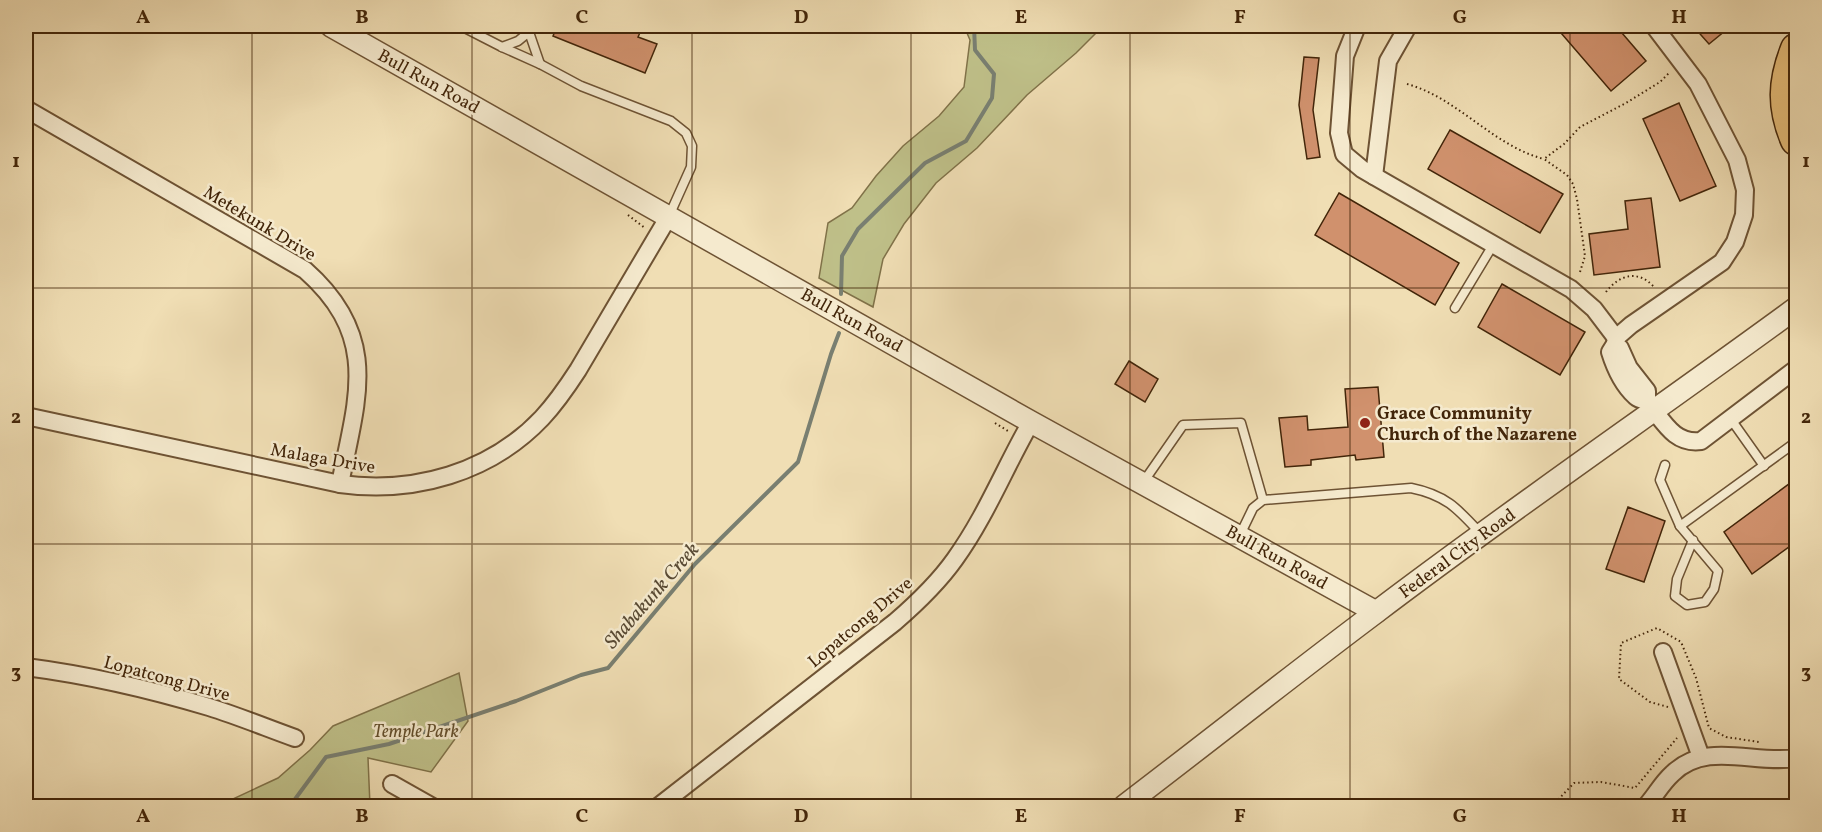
<svg xmlns="http://www.w3.org/2000/svg" width="1822" height="832" viewBox="0 0 1822 832" font-family="Vollkorn,serif">
<style>
.green{fill:#bfc089;stroke:#807249;stroke-width:1.5}
.lines{fill:none;stroke-linecap:round;stroke-linejoin:round}
.stream{stroke:#797f71;stroke-width:4}
.building{fill:#d0916d;stroke:#422509;stroke-width:1.5}
.service-casing{stroke:#6e5334;stroke-width:11}
.minor-casing{stroke:#6e5334;stroke-width:20}
.tertiary-casing{stroke:#6e5334;stroke-width:24}
.motorway-casing{stroke:#422509;stroke-width:33}
.path{stroke:#422509;stroke-width:2;stroke-dasharray:1.5 3;stroke-linecap:butt}
.service{stroke:#f5eace;stroke-width:8}
.minor{stroke:#f5eace;stroke-width:16}
.tertiary{stroke:#f5eace;stroke-width:21}
.motorway{stroke:#e8bf7a;stroke-width:30}
.grid{fill:none;stroke:#422509;stroke-width:1.5;stroke-opacity:0.55}
.poi-dot{fill:#8f2418;stroke:#f5eace;stroke-width:2}
.labels{text-anchor:middle;stroke-width:5;stroke-linejoin:round;paint-order:stroke}
.street-label{font-size:18px;fill:#422509;stroke:#f5eace}
.poi-label{font-size:18px;font-weight:bold;fill:#422509;stroke:#f5eace;text-anchor:start}
.park-label{font-size:18px;font-style:italic;fill:#614c29;stroke:#f5eace}
.water-label{font-size:20px;font-style:italic;fill:#594a34;stroke:#f5eace}
.neatline{fill:none;stroke:#422509;stroke-width:2}
.grid-label{font-size:20px;text-anchor:middle;font-weight:bold;fill:#422509}
</style>
<rect width="100%" height="100%" fill="#f0deb4"/>
<filter id="stains"><feTurbulence type="fractalNoise" baseFrequency=".00333" numOctaves="4"/><feColorMatrix values="0 0 0 0 .2 0 0 0 0 .09 0 0 0 0 .02 0 0 0 .5 -.17"/></filter>
<radialGradient id="worn" r=".72"><stop offset=".6" stop-color="#630" stop-opacity="0"/><stop offset="1" stop-color="#630" stop-opacity=".3"/></radialGradient>
<g class="green">
<path d="M964,26H1103L1076,53L1027,95L977,148L936,183L904,224L883,259L873,307L819,278L828,223L852,208L876,176L903,146L939,116L964,87L970,40Z"/>
<path d="M459,673L468,721L431,772L368,758L370,806H218L278,778L310,750L333,726Z"/>
</g>
<g class="lines">
<g class="stream">
<path d="M841,294L842,256L858,229L925,163L966,141L992,98L994,74L975,50L974,26"/>
<path d="M290,806L326,757L389,744L516,701L581,675L608,668L695,564L798,462L831,354L839,333"/>
</g>
</g>
<g class="building">
<path d="M557,26H643L638,37L657,44L645,73L553,36Z"/>
<path d="M1555,26H1616L1646,61L1611,91Z"/>
<path d="M1693,26H1731L1709,44Z"/>
<path d="M1304,57L1319,58L1313,110L1320,157L1307,159L1299,105Z"/>
<path d="M1679,103L1716,186L1680,201L1643,119Z"/>
<path d="M1450,130L1563,194L1540,233L1428,169Z"/>
<path d="M1339,193L1459,263L1435,305L1315,235Z"/>
<path d="M1651,198L1660,267L1594,275L1589,234L1628,229L1625,201Z"/>
<path d="M1502,284L1585,332L1560,375L1478,327Z"/>
<path d="M1129,361L1158,379L1145,402L1115,384Z"/>
<path d="M1378,387L1384,457L1356,460L1355,455L1311,460V465L1285,467L1279,418L1307,416L1308,430L1348,427L1345,389Z"/>
<path d="M1797,478V541L1752,574L1724,532Z"/>
<path d="M1628,507L1665,521L1644,582L1606,569Z"/>
</g>
<g class="lines">
<g class="service-casing">
<g id="service">
<path d="M461,26L502,47L540,64L581,86L671,121L686,133L692,146L691,167L669,216"/>
<path d="M531,26L529,32L540,64"/>
<path d="M502,47L518,41L529,32"/>
<path d="M1455,308L1493,245"/>
<path d="M1730,418L1764,466"/>
<path d="M1665,465L1660,480L1680,526L1718,571L1714,589L1705,602L1687,605L1675,596L1677,579L1693,540"/>
<path d="M1142,484L1183,425L1241,423L1263,500"/>
<path d="M1680,526L1796,442"/>
<path d="M1239,537L1253,508L1263,500L1411,488C1446,495 1458,509 1481,534"/>
</g>
</g>
<g class="minor-casing">
<g id="minor">
<path d="M1357,26L1345,56L1339,133L1344,154L1362,169L1374,176L1571,289L1594,309L1616,338"/>
<path d="M1654,26L1698,84L1737,160L1745,190L1744,215L1735,242L1722,262L1631,325L1616,338L1615,344L1610,352C1615,368 1622,384 1635,396C1638,400 1643,399 1647,402C1650,405 1653,410 1656,413C1668,429 1679,444 1701,441L1796,369"/>
<path d="M26,109L305,270C381,337 357,398 340,484"/>
<path d="M1374,176L1388,61L1408,26"/>
<path d="M1615,344L1620,348L1629,368L1647,391V402"/>
<path d="M26,416L340,484C414,494 490,473 542,418C556,403 567,387 578,370L669,216"/>
<path d="M1663,652L1701,757"/>
<path d="M26,667C88,675 149,689 209,707C238,716 267,728 295,738"/>
<path d="M392,784L431,806"/>
<path d="M659,806L895,622C917,603 938,583 955,559C986,516 1005,467 1031,422"/>
<path d="M1646,806C1655,796 1662,783 1672,774C1706,740 1755,765 1796,758"/>
</g>
</g>
<g class="tertiary-casing">
<g id="tertiary">
<path d="M331,26L1031,422L1376,612"/>
<path d="M1124,806C1208,742 1291,676 1375,613C1513,508 1657,410 1796,308"/>
</g>
</g>
<g class="motorway-casing">
<path id="motorway" d="M1796,49C1783,82 1782,107 1796,140"/>
</g>
<g class="path">
<path d="M301,26L315,33"/>
<path d="M1407,84C1458,98 1493,146 1544,159"/>
<path d="M628,215L645,228"/>
<path d="M1580,272L1585,256L1577,199L1573,184L1567,175L1544,159L1564,144L1580,127L1626,103L1660,82L1669,73"/>
<path d="M1606,292C1619,275 1638,269 1654,287"/>
<path d="M995,423L1008,431"/>
<path d="M1668,707L1650,702L1619,679L1621,643L1657,628L1681,642L1696,678L1709,728L1726,737L1759,742"/>
<path d="M389,802L397,806"/>
<path d="M1552,806L1574,783L1601,782L1635,788L1677,738"/>
</g>
<use href="#service" class="service"/>
<use href="#minor" class="minor"/>
<use href="#tertiary" class="tertiary"/>
<use href="#motorway" class="motorway"/>
</g>
<path class="grid" d="M252,26V806M472,26V806M692,26V806M911,26V806M1130,26V806M1350,26V806M1570,26V806M26,288H1796M26,544H1796"/>
<circle class="poi-dot" cx="1365" cy="423" r="6"/>
<g class="labels">
<g class="street-label">
<text transform="translate(429 81) rotate(29)" y="6">Bull Run Road</text>
<text transform="translate(260 223) rotate(31)" y="6">Metekunk Drive</text>
<text transform="translate(852 320) rotate(29)" y="6">Bull Run Road</text>
<text transform="translate(323 458) rotate(10)" y="6">Malaga Drive</text>
<text transform="translate(1457 553) rotate(-36)" y="6">Federal City Road</text>
<text transform="translate(1277 557) rotate(29)" y="6">Bull Run Road</text>
<text transform="translate(860 622) rotate(-40)" y="6">Lopatcong Drive</text>
<text transform="translate(167 678) rotate(15)" y="6">Lopatcong Drive</text>
</g>
<g class="poi-label">
<text x="1377" y="419">Grace Community<tspan x="1377" dy="21">Church of the Nazarene</tspan></text>
</g>
<g class="park-label">
<text x="416" y="737">Temple Park</text>
</g>
<g class="water-label">
<text transform="translate(651 595) rotate(-49)" y="7">Shabakunk Creek</text>
</g>
</g>
<rect width="1822" height="832" fill="none" stroke="#f0deb4" stroke-width="66"/>
<rect x="33" y="33" width="1756" height="766" class="neatline"/>
<g class="grid-label">
<text x="143" y="23">A</text>
<text x="362" y="23">B</text>
<text x="582" y="23">C</text>
<text x="801" y="23">D</text>
<text x="1021" y="23">E</text>
<text x="1240" y="23">F</text>
<text x="1460" y="23">G</text>
<text x="1679" y="23">H</text>
<text x="16" y="167">1</text>
<text x="1806" y="167">1</text>
<text x="16" y="423">2</text>
<text x="1806" y="423">2</text>
<text x="16" y="678">3</text>
<text x="1806" y="678">3</text>
<text x="143" y="822">A</text>
<text x="362" y="822">B</text>
<text x="582" y="822">C</text>
<text x="801" y="822">D</text>
<text x="1021" y="822">E</text>
<text x="1240" y="822">F</text>
<text x="1460" y="822">G</text>
<text x="1679" y="822">H</text>
</g>
<rect width="100%" height="100%" filter="url(#stains)"/>
<rect width="100%" height="100%" fill="url(#worn)"/>
</svg>
